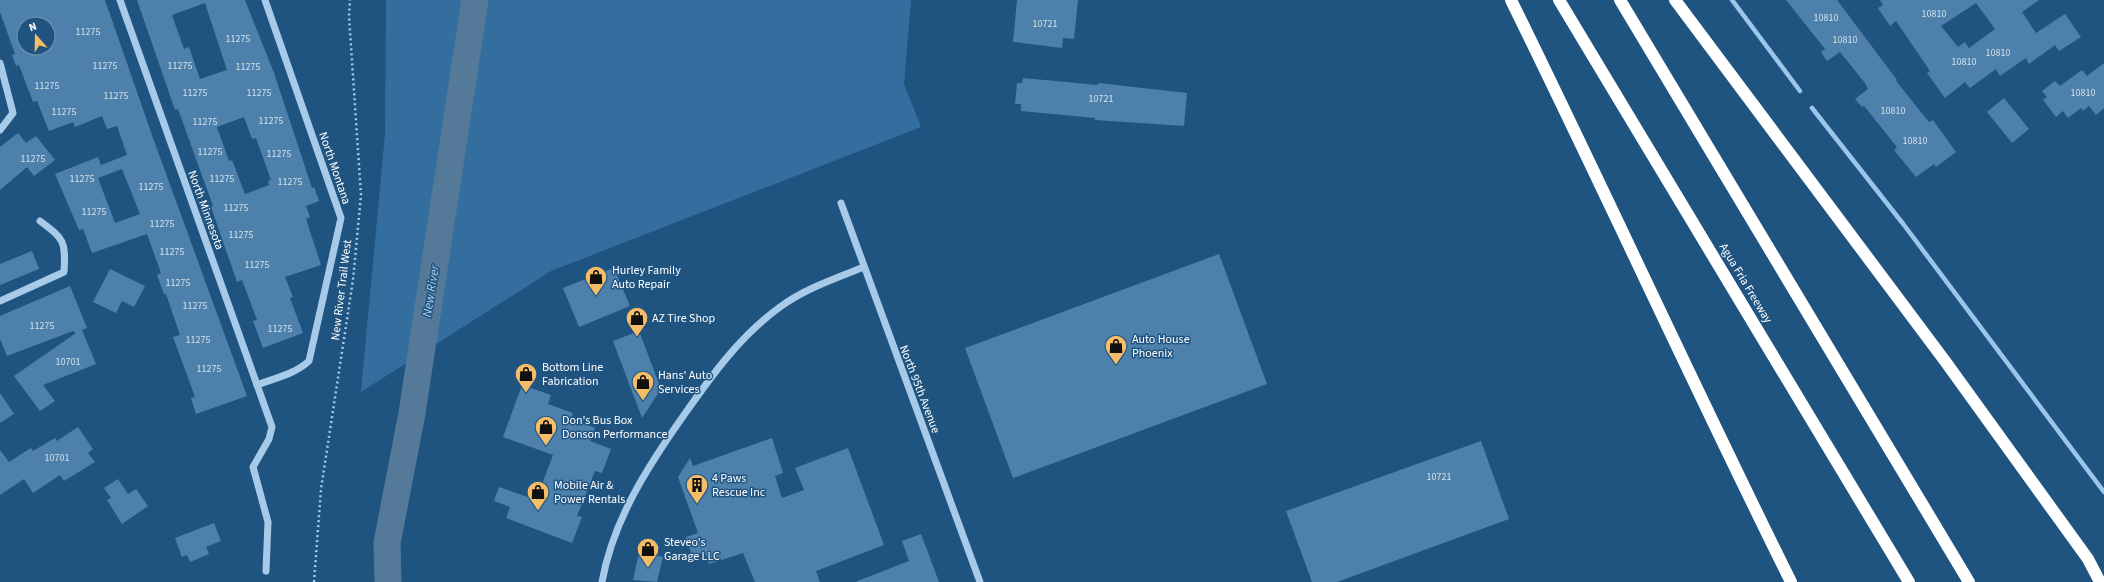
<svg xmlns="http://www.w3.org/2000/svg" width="2104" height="582" viewBox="0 0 2104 582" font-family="'Source Sans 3',sans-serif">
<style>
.green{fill:#346e9e}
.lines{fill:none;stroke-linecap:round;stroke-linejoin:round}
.stream{stroke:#9ac7e9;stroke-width:4.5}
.river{stroke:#547999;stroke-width:27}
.building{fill:#4d81ac;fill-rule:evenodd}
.path{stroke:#a6cae8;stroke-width:2.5;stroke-dasharray:2 3;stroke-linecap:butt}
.minor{stroke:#a6cae8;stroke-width:7}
.highway{stroke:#fff;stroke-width:12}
.labels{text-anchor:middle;stroke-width:3;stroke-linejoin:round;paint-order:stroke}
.number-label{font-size:10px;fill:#d2e0ea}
.street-label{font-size:12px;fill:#fff;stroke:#205480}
.poi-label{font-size:12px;fill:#fff;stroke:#205480;text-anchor:start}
.water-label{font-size:13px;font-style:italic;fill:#b1d4ef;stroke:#205480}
</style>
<rect width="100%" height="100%" fill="#205480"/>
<path class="green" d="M386,0H911L904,84L921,127L551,271L361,392L385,134Z"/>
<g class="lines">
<g class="stream">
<path d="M1732,0L1800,91"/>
<path d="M1812,108L1904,225L2104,492"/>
</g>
<path class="river" d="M388,582L387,543L412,413L475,0"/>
</g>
<g class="building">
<path d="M0,0H105L153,138L247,396L196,414L191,398L195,397L173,337L180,335L166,294H164L157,275L161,273L147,234L92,253L83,229L79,230L55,174L98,157L101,165L127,155L117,126L107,129L102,116L75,127L73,122L49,131L37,101L33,102L19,65L16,66L12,55L15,54L0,12ZM24,24H48V48H24ZM122,169L140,214L115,223L98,178Z"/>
<path d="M137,0H245L274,73L312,188L314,187L319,201L306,206L310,217L306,219L321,265L285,277L293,297L290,298L303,333L263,348L253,321L257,320L242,280L237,282L211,207L213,206L178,109L175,110ZM205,3L227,70L200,79L189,47L184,49L172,15ZM244,117L252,139L256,138L271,180L268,181L269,185L245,194L232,160L229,161L217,127Z"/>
<path d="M1017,0H1078L1074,39L1063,38L1062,48L1013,42Z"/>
<path d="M1786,0H1837L1897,80L1896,81L1929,122L1933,120L1956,152L1936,167L1934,164L1916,177L1894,150L1897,147L1864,106L1862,107L1855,99L1868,89L1865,83L1840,52L1827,61L1821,52L1825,49Z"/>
<path d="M1880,0H2039L2022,12L2036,33L2065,14L2081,37L2059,51L2055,45L2029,64L2026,58L2000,76L1996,69L1970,88L1965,82L1945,98L1927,73L1930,71L1896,21L1890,26L1878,8L1883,5ZM1976,3L1995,29L1969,48L1965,42L1958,47L1941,26Z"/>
<path d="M2104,63V108L2096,115L2089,106L2083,111L2081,108L2068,118L2063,111L2056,117L2043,100L2047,97L2042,91L2055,81L2060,86L2082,70L2087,76Z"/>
<path d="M1023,78L1098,85V83L1187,93L1184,126L1095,120V118L1021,111V104H1015L1017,83H1022Z"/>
<path d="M2004,98L2029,129L2012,143L1987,112Z"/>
<path d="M18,133L26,143L36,136L55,160L34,176L27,167L0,190V147Z"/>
<path d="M32,251L39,269L0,285V264Z"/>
<path d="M1219,254L1267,384L1013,478L965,348Z"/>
<path d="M614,268L630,306L579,327L563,288Z"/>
<path d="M110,269L145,286L134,307L122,301L116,313L93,302Z"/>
<path d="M70,286L87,328L82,330L96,364L43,385L55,401L40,411L14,376L76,333L73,331L7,356L0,339V316Z"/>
<path d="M639,331L661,389L642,418L613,341Z"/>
<path d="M522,385L551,395L548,404L573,413L571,419L595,428L590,441L611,449L602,473L595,471L577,516L582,517L572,543L506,518L510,507L494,501L499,487L536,500L553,455L503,437Z"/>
<path d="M0,393L14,414L0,423Z"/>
<path d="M78,427L93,449L88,453L95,462L64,481L60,475L33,493L24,479L0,495V450L9,462L31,448L33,451L55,438L57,441Z"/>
<path d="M772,438L783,473L775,476L782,498L804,490L795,468L848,448L884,545L816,571L820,582H755L743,553L709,564L705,552L692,556L686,537L698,533L678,477L690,458L693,466Z"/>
<path d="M1481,441L1509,519L1337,582H1312L1286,511Z"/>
<path d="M118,479L128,494L136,489L148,506L122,524L107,500L111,498L104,488Z"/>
<path d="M214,523L221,541L206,547L209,554L190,562L187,555L182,557L175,538Z"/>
<path d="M921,534L939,582H855L909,561L902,541Z"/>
<path d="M639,552L663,557L657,582L633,580Z"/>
</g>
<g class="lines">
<path class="path" d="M314,582L321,489L353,280L361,195L349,16L350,0"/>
<g class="minor">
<path d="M120,0L272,427L269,439L253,467L268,522L266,571"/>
<path d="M0,63L13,113L0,130"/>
<path d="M841,203L980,582"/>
<path d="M0,301L64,272C66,241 64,239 40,221"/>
<path d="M257,385C275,378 295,374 309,361L341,218L265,0"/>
<path d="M602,582C613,520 648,466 684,415C712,375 740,336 780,307C804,289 836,278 864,267"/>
</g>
<g class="highway">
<path d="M1511,0C1606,193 1695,389 1791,582"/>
<path d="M1559,0L1909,582"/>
<path d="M1620,0L1969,582"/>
<path d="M1675,0L1945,361L2088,559L2100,582"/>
</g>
</g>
<defs>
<g id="shop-pin" transform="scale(1.15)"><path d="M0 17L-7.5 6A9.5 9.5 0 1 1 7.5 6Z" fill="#f5bd67" stroke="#205480"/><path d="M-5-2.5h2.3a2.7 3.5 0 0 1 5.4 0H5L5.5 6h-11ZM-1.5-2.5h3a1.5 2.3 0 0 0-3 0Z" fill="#111"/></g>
<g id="building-pin" transform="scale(1.15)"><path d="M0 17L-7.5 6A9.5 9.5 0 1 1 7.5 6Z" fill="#f5bd67" stroke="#205480"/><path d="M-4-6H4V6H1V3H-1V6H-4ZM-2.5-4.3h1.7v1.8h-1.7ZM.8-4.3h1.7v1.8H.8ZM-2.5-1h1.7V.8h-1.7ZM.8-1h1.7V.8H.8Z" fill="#111"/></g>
</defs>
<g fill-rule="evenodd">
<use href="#shop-pin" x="596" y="277"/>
<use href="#shop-pin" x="637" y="318"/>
<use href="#shop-pin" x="1116" y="346"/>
<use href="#shop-pin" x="526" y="374"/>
<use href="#shop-pin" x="643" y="382"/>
<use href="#shop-pin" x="546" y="427"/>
<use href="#building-pin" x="697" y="485"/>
<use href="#shop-pin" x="538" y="492"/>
<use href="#shop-pin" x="648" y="549"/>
</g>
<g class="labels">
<g class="number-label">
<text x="1934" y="17">10810</text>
<text x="1826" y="21">10810</text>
<text x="1045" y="27">10721</text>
<text x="88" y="35">11275</text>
<text x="238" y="42">11275</text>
<text x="1845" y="43">10810</text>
<text x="1998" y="56">10810</text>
<text x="1964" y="65">10810</text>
<text x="105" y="69">11275</text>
<text x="180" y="69">11275</text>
<text x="248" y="70">11275</text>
<text x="47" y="89">11275</text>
<text x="195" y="96">11275</text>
<text x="259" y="96">11275</text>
<text x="2083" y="96">10810</text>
<text x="116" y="99">11275</text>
<text x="1101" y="102">10721</text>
<text x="1893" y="114">10810</text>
<text x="64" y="115">11275</text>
<text x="271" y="124">11275</text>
<text x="205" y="125">11275</text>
<text x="1915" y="144">10810</text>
<text x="210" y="155">11275</text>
<text x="279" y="157">11275</text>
<text x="33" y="162">11275</text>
<text x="82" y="182">11275</text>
<text x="222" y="182">11275</text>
<text x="290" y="185">11275</text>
<text x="151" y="190">11275</text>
<text x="236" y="211">11275</text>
<text x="94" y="215">11275</text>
<text x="162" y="227">11275</text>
<text x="241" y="238">11275</text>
<text x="172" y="255">11275</text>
<text x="257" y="268">11275</text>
<text x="178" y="286">11275</text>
<text x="195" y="309">11275</text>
<text x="42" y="329">11275</text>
<text x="280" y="332">11275</text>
<text x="198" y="343">11275</text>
<text x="68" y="365">10701</text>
<text x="209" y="372">11275</text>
<text x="57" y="461">10701</text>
<text x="1439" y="480">10721</text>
</g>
<g class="street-label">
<text transform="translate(335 168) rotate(71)" y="4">North Montana</text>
<text transform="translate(206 210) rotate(70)" y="4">North Minnesota</text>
<text transform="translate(1746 283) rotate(59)" y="4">Agua Fria Freeway</text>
<text transform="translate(341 290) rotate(-83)" y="4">New River Trail West</text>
<text transform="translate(920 389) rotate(69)" y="4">North 95th Avenue</text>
</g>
<g class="poi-label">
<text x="612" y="274">Hurley Family<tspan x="612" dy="14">Auto Repair</tspan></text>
<text x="652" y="322">AZ Tire Shop</text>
<text x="1132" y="343">Auto House<tspan x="1132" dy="14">Phoenix</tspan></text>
<text x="542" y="371">Bottom Line<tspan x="542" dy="14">Fabrication</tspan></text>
<text x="658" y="379">Hans' Auto<tspan x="658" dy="14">Services</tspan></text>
<text x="562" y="424">Don's Bus Box<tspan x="562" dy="14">Donson Performance</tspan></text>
<text x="712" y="482">4 Paws<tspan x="712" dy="14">Rescue Inc</tspan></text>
<text x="554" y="489">Mobile Air &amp;<tspan x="554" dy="14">Power Rentals</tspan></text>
<text x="664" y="546">Steveo's<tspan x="664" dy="14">Garage LLC</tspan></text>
</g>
<g class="water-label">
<text transform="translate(430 291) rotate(-81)" y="5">New River</text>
</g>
</g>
<g transform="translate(36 36) rotate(340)"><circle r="19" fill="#205480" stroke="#7998b3"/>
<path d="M0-3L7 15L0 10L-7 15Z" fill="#f5bd67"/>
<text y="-6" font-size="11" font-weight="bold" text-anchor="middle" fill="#ffffff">N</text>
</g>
</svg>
